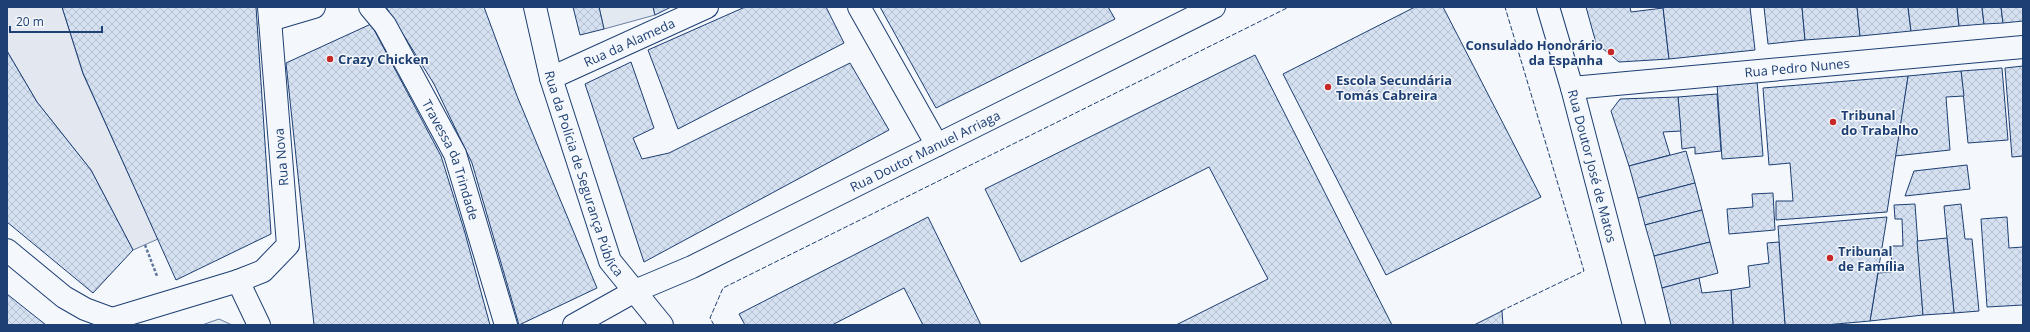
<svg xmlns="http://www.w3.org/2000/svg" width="2030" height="332" viewBox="0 0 2030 332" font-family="'Open Sans',sans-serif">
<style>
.green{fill:#e3e9f0;stroke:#687fa3}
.parking{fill:#e3e8f0;stroke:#687fa3}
.building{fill:url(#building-cross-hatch);stroke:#1d3f73}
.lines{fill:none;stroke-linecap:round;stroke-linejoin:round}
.minor-casing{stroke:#1d3f73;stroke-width:24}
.path{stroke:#5e769c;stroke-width:2.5;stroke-dasharray:3 2;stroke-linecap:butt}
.minor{stroke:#f4f7fb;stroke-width:22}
.fence{stroke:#1d3f73;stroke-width:1;stroke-dasharray:5 2;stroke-linecap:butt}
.poi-dot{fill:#c62828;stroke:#f4f7fb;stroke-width:1.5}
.labels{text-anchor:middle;stroke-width:3;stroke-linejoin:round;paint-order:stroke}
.street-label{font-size:13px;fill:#1d3f73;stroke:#f4f7fb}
.poi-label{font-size:13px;font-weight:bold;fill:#1d3f73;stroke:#f4f7fb;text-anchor:start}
</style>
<defs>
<pattern id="building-cross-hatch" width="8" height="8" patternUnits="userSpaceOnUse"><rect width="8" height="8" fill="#d5e0f0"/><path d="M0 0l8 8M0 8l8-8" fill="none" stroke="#b6c1d1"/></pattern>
</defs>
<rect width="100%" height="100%" fill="#f4f7fb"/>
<g class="green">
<path d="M599,7H653L655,15L604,29Z"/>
<path d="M219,319L232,325H202Z"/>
</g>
<path class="parking" d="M7,7H62L83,74L158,239L133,250L91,170L37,102L7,51Z"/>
<g class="building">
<path d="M62,7H256L271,234L176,280L83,73Z"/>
<path d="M386,7H484L517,96L597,288L519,325L472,163L434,84Z"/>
<path d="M573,7H599L604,29L580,35Z"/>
<path d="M653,7H671L655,15Z"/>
<path d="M745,7H826L844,43L678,129L648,50Z"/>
<path d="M880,7H1108L1115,19L936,108Z"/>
<path d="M1415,7H1443L1541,197L1386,275L1283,74Z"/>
<path d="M1586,7H1630L1631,12L1663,8L1669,59L1619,62L1596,43Z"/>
<path d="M1750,7L1755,50L1669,59L1663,7Z"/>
<path d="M1764,7H1802L1805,40L1768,44Z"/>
<path d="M1802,7H1857L1860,36L1805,40Z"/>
<path d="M1857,7H1908L1911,31L1860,36Z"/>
<path d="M1908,7H1957L1959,26L1911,31Z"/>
<path d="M1957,7H1982L1984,24L1959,26Z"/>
<path d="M1982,7H2001L2003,23L1984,24Z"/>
<path d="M2001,7H2023V21L2003,23Z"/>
<path d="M371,24L441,156L465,233L490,325H314L286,63Z"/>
<path d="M7,51L37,102L91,170L133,250L93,293L7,222Z"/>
<path d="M1255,55L1392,325H1176L1268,279L1209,167L1021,262L985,189Z"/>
<path d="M631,62L654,128L633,138L642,159L669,153L850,63L889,130L644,262L585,84Z"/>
<path d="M2023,66V156L2012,157L2005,68Z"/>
<path d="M2002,68L2008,140L1968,143L1961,71Z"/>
<path d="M1961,71L1964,96L1946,97L1950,150L1895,156L1908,76Z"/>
<path d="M1908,76L1887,212L1776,220V201H1793L1790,163L1769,165L1763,88Z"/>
<path d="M1757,81L1763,156L1722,159L1717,84Z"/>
<path d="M1717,94L1721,151L1695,154V147L1682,149L1678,97Z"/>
<path d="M1678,97L1681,131L1663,132L1670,155L1629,166L1611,111L1620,99Z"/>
<path d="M1686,151L1695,183L1638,198L1629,166Z"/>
<path d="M1967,165L1970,189L1905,196L1914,171Z"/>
<path d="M1695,183L1702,210L1645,225L1638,198Z"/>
<path d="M1773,193L1775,230L1729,234L1727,209L1753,207L1752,194Z"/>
<path d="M1915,204L1923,315L1870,321L1878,273L1892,272L1891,246H1903L1902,219H1895L1894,205Z"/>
<path d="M1961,204L1965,239H1972L1979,311L1954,313L1944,206Z"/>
<path d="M1702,210L1710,242L1654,256L1645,225Z"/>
<path d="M928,217L981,325H923L904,288L832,325H745L739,314Z"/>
<path d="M1887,217L1870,321L1825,325H1785L1778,226Z"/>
<path d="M2007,217L2009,248L2023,247V305L1987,307L1981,219Z"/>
<path d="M1947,238L1954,313L1923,315L1917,241Z"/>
<path d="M1710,242L1718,273L1662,288L1654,256Z"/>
<path d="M1779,242L1785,325H1733L1731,290L1750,287L1748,266L1769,263L1767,243Z"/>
<path d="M1699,278L1702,293L1731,290L1733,325H1671L1662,288Z"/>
<path d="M7,294L46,325H7Z"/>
<path d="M1502,311L1503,325H1474Z"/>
</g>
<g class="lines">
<g class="minor-casing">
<g id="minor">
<path id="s1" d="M370,7L385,25L455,154L506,325"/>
<path id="s2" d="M535,7L551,78L610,261L662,325"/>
<path d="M859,7L937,145"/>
<path id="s3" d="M1548,7L1572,88L1634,325"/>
<path d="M270,20L314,7"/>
<path id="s4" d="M551,78L707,7"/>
<path id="s5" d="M1572,88L2023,47"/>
<path d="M7,250L64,297L85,309L112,319L107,325"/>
<path d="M238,281L263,271L288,245L269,7"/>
<path d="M109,320L238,281L259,325"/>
<path id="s6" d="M574,325L635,291L692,267L1214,7"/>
</g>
</g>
<path class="path" d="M145,245L157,276"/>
<use href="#minor" class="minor"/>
<g class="fence">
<path d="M1501,311L1584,271L1505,7"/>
<path d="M714,325L710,318L723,288L1289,7"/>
</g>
</g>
<g class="poi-dot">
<circle cx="1611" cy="52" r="4"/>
<circle cx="330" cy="59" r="4"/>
<circle cx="1328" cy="87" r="4"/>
<circle cx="1833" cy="122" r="4"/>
<circle cx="1830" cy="258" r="4"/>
</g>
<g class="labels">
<g class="street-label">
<text dy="5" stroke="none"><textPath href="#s4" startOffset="86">Rua da Alameda</textPath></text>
<text dy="5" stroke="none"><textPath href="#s5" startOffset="226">Rua Pedro Nunes</textPath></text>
<text dy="5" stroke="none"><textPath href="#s6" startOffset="392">Rua Doutor Manuel Arriaga</textPath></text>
<text transform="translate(281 157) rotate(-95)" y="5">Rua Nova</text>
<text dy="5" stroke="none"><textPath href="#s1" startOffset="174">Travessa da Trindade</textPath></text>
<text dy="5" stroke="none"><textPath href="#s3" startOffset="165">Rua Doutor José de Matos</textPath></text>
<text dy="5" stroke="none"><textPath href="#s2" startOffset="174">Rua da Polícia de Segurança Pública</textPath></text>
</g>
<g class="poi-label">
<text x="1603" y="50" text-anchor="end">Consulado Honorário<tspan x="1603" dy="15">da Espanha</tspan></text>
<text x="338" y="64">Crazy Chicken</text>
<text x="1336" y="85">Escola Secundária<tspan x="1336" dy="15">Tomás Cabreira</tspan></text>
<text x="1841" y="120">Tribunal<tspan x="1841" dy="15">do Trabalho</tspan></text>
<text x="1838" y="256">Tribunal<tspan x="1838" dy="15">de Família</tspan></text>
</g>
</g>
<rect width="2030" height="332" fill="none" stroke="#1d3f73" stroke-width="16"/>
<path d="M10 26v6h92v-6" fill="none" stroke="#1d3f73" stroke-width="2"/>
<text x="16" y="26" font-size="12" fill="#1d3f73" stroke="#f4f7fb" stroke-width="3" paint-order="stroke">20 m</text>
</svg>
